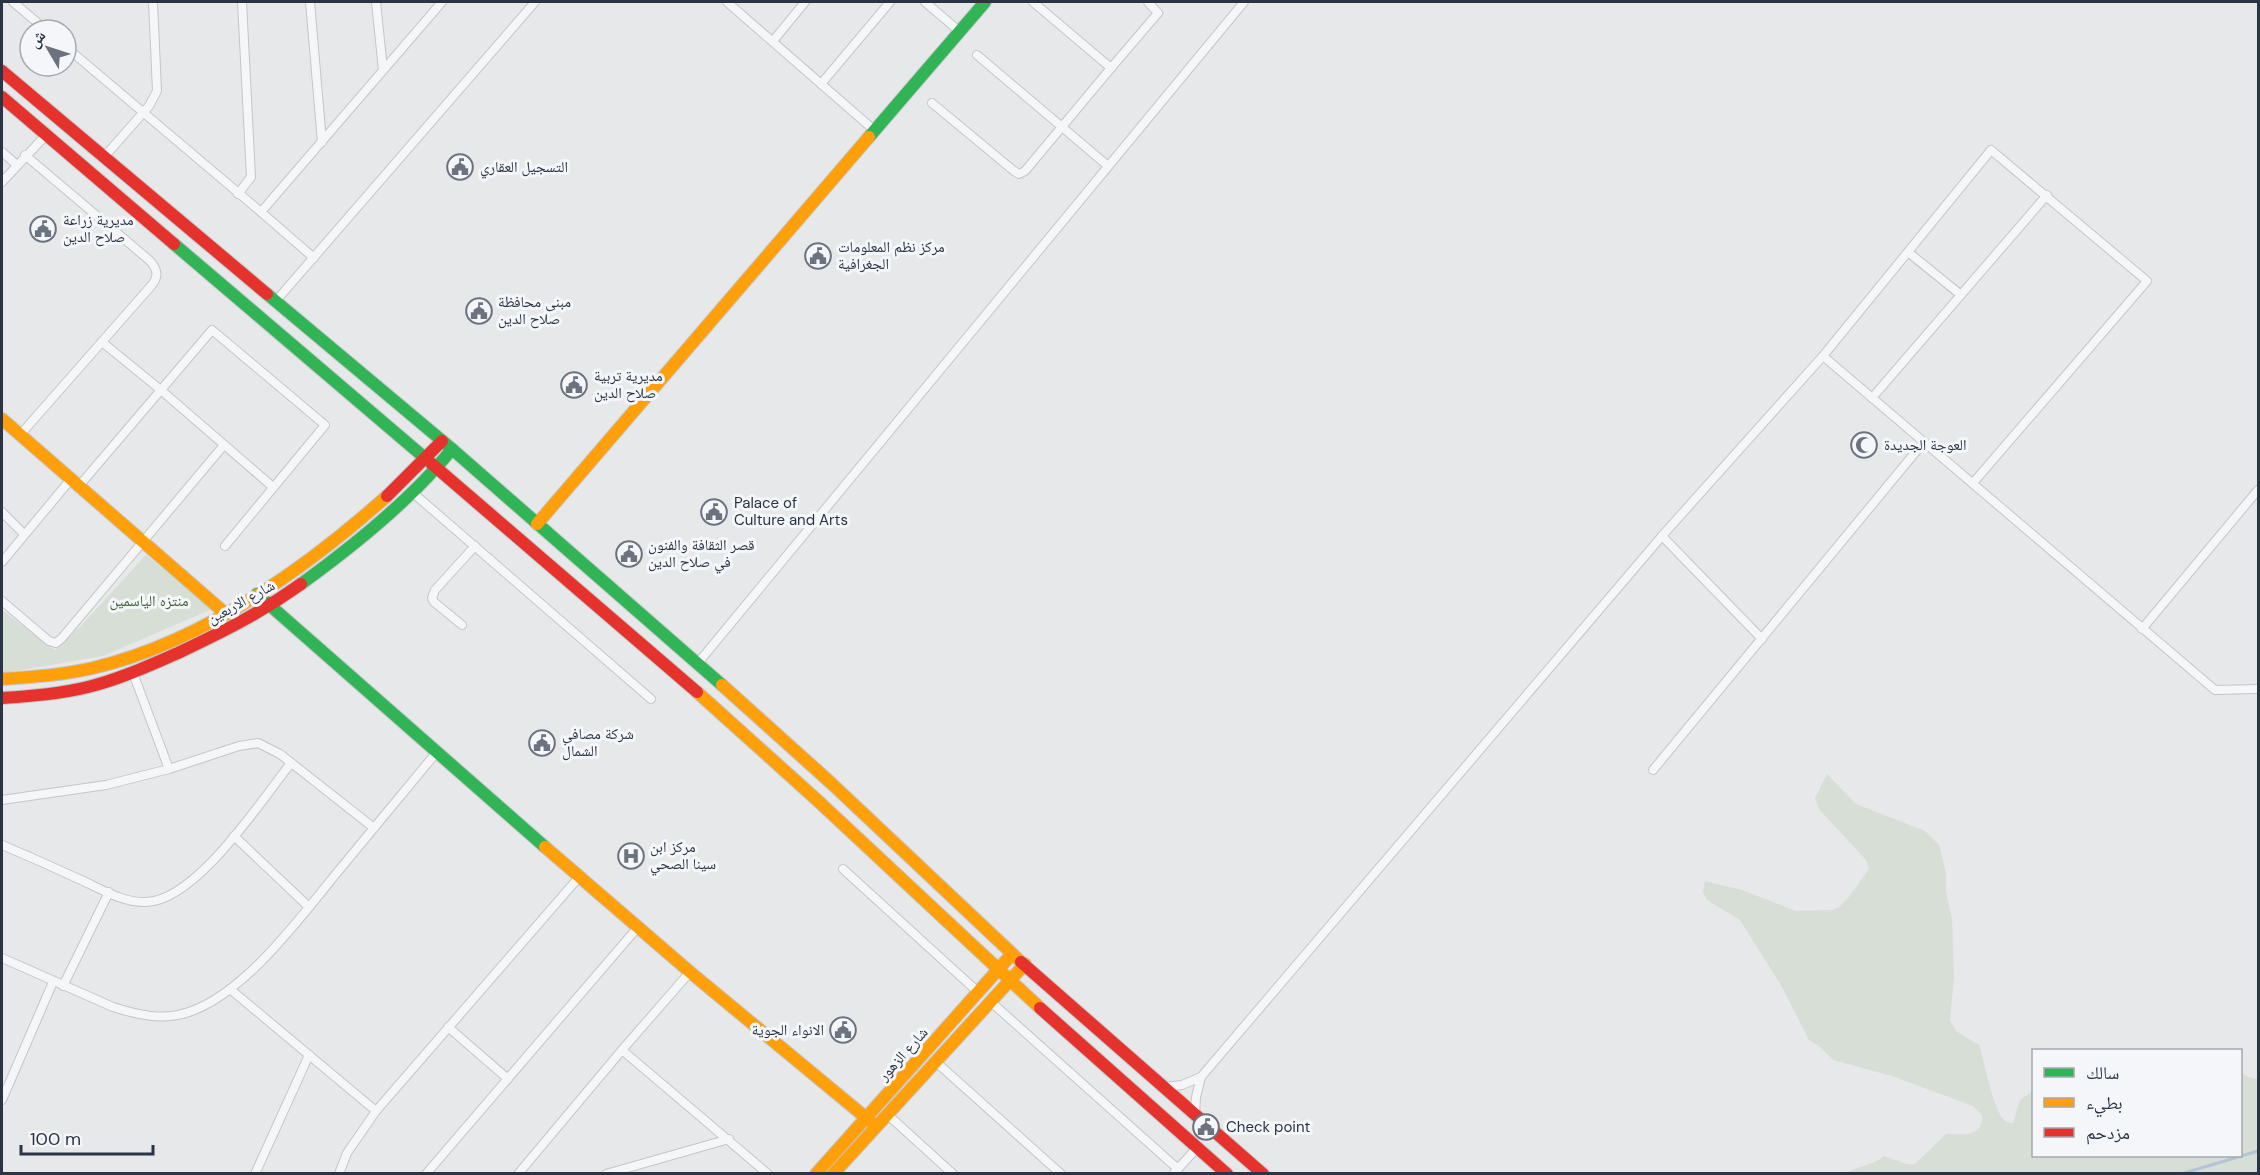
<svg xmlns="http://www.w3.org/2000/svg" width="2260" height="1175" viewBox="0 0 2260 1175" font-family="'DM Sans','Noto Naskh Arabic',sans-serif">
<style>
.green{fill:#d6ded6}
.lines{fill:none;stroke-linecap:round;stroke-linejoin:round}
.stream{stroke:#b4c4d5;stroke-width:3}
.street-casing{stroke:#c4c6c8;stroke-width:10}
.fast-casing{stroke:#c4c6c8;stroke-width:14}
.slow-casing{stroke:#c4c6c8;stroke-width:14}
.jam-casing{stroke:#c4c6c8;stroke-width:14}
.street{stroke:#f5f6f7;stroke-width:8}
.fast{stroke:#30b455;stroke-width:12}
.slow{stroke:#ff9f0a;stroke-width:12}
.jam{stroke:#e5322d;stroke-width:12}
.labels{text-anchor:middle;stroke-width:6;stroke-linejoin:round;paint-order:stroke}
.poi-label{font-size:15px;fill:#2b3445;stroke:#f4f6f9;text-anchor:start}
.park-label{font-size:15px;fill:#3f6138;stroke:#f4f6f9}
.street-label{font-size:15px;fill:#2b3445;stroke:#f4f6f9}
</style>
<rect width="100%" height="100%" fill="#e6e8ea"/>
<g class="green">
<path d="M146,555L212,609L103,656L10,672H2V610L55,650L80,627Z"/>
<path d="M1827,774L1856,804L1925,831L1939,845L1946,873V892L1952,919L1954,976L1950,1021L1956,1031L1979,1045C1984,1060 1994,1112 2004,1120C2008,1123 2008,1122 2013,1123L2020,1100L2033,1091L2034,1156H2240L2242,1073L2250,1078L2258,1079V1173H1845C1858,1166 1874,1165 1884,1156L1907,1164H1915L1946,1134C1964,1134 1983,1138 1982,1115L1973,1106L1892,1076L1833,1060L1820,1047L1809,1040L1782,987L1740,920L1707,900L1703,892L1705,881L1742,890L1796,911L1832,910L1838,908L1848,898L1869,869L1866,860L1819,809L1815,798Z"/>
</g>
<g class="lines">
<path class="stream" d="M2181,1174L2258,1151"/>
<g class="street-casing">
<g id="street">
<path d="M13,2L46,30"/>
<path d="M310,2L322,142"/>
<path d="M376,2L383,70"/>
<path d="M727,2L874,130"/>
<path d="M925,2L959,31"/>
<path d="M773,41L805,2"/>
<path d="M66,47L261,212L442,2"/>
<path d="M977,55L1108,166"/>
<path d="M1111,68L1158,13L1148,2"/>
<path d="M821,84L890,2"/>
<path d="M932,103L1014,171L1019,174L1025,171L1111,68L1033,2"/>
<path d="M2,152L17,165"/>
<path d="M105,156L149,106L157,91L153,2"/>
<path d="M2,182L46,135"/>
<path d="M238,194L251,177L242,2"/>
<path d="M261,212L314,258"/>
<path d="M1908,252L1961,295"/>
<path d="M275,302L535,2"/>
<path d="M102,342L162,391L273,487"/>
<path d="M1823,356L2215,690L2258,689"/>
<path d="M1872,398L2047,195"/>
<path d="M20,435L151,286C159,277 158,269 149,260L25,155"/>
<path d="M79,486L212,330L325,425L225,546"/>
<path d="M412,492L651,699"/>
<path d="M2,512L24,534"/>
<path d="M1662,536L1762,639"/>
<path d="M2,562L71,479"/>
<path d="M2,601L49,641L56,643L62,638L224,445"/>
<path d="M462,625L434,602L432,598L435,590L475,546"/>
<path d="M2142,629L2258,490"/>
<path d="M698,663L1244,2"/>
<path d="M133,673L169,769"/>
<path d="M1653,770L1923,443"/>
<path d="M2,800L106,785L169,769L239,746L258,743L280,754L374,828"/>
<path d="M234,836L309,907"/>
<path d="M2,845C28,856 55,868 81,880C101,889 123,903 146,902C196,901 261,801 291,763"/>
<path d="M843,869L979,993"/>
<path d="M2,958L113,1007C138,1015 163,1021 189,1012C246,993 302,915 340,869C372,830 404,792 436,753"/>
<path d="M63,986L109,892"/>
<path d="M230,989L376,1111"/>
<path d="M991,1002L1178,1169"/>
<path d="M448,1027L508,1079"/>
<path d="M622,1050L768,1174"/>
<path d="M936,1062L1061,1174"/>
<path d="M1164,1087L1182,1085L1201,1077L1662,536L1823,356L1991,150L2147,281L1973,483"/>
<path d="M2,1100L53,982"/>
<path d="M1195,1114L1196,1097L1201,1077"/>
<path d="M888,1115L953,1174"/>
<path d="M1174,1173L1197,1148"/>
<path d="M255,1174L309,1055"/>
<path d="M339,1174L347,1153L376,1111L580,876"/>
<path d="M426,1174L638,927"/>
<path d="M518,1174L622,1050L690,972"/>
<path d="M606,1174L729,1139"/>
</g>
</g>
<g class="fast-casing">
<g id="fast">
<path d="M869,137L985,2"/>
<path d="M174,244L432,464"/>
<path d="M267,294L452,449L722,685"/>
<path d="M301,584C352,547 413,498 452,449"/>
<path d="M257,594L545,847"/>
</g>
</g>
<g class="slow-casing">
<g id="slow">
<path d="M2,419L226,614"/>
<path d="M537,524L869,137"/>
<path d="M2,679C33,677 63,675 93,668C203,642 304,570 387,496"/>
<path d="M722,685L831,783L1021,962"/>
<path d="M697,692L817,800L1040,1008"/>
<path d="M545,847L690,972L876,1126"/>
<path d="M816,1174L1012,954"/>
<path d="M833,1174L1025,964"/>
</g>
</g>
<g class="jam-casing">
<g id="jam">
<path d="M2,71L267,294"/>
<path d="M2,97L174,244"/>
<path d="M432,464L697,692"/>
<path d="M387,496L442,441"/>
<path d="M2,698C31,696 60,694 88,687C120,679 148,666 178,653C224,631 259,614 301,584"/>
<path d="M1021,962L1263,1174"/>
<path d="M1040,1008L1227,1174"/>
</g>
</g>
<use href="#street" class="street"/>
<use href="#fast" class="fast"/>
<use href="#slow" class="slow"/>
<use href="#jam" class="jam"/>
</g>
<defs>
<g id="civic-ring" transform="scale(1.35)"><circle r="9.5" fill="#f4f6f9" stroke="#6c737f" stroke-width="1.5"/><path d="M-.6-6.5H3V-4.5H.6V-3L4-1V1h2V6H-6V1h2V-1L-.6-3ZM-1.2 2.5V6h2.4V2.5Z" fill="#6c737f"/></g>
<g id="mosque-ring" transform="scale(1.35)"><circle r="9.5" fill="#f4f6f9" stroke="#6c737f" stroke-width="1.5"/><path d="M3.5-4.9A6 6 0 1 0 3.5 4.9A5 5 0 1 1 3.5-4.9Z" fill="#6c737f"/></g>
<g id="hospital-ring" transform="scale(1.35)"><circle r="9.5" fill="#f4f6f9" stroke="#6c737f" stroke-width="1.5"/><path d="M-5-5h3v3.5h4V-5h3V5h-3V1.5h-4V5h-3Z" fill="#6c737f"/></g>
</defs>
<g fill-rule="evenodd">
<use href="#civic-ring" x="460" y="167"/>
<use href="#civic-ring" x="43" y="229"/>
<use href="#civic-ring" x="818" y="256"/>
<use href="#civic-ring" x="479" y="311"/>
<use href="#civic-ring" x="574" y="385"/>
<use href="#mosque-ring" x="1864" y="445"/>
<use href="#civic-ring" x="714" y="512"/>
<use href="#civic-ring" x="629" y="554"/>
<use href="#civic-ring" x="542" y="743"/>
<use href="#hospital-ring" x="631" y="856"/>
<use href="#civic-ring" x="843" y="1030"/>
<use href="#civic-ring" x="1206" y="1127"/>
</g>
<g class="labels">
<g class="poi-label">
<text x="480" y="172">التسجيل العقاري</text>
<text x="63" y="225">مديرية زراعة<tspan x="63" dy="17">صلاح الدين</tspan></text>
<text x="838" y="252">مركز نظم المعلومات<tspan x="838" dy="17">الجغرافية</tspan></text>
<text x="498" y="307">مبنى محافظة<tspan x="498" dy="17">صلاح الدين</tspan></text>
<text x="594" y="381">مديرية تربية<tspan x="594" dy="17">صلاح الدين</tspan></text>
<text x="1884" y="450">العوجة الجديدة</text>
<text x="734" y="508">Palace of<tspan x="734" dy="17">Culture and Arts</tspan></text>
<text x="648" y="550">قصر الثقافة والفنون<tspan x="648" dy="17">في صلاح الدين</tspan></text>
<text x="562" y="739">شركة مصافي<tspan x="562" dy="17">الشمال</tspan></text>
<text x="650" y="852">مركز ابن<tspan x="650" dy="17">سينا الصحي</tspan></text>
<text x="824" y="1035" text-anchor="end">الانواء الجوية</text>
<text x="1226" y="1132">Check point</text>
</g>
<g class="park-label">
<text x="149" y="606">منتزه الياسمين</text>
</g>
<g class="street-label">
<text transform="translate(241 602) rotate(-29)" y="5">شارع الاربعين</text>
<text transform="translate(903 1054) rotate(-48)" y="5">شارع الزهور</text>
</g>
</g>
<rect width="2260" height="1175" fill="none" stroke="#2b3445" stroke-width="6"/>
<rect x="2032" y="1049" width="210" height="108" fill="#f4f6f9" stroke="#a4a8b1" stroke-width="1.5"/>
<rect x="2044" y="1068" width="30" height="9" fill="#30b455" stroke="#a4a8b1" stroke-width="1.5"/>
<text x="2086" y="1079" font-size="18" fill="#2b3445">سالك</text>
<rect x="2044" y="1098" width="30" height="9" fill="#ff9f0a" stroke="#a4a8b1" stroke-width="1.5"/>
<text x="2086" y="1109" font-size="18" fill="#2b3445">بطيء</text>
<rect x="2044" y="1128" width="30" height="9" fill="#e5322d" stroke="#a4a8b1" stroke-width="1.5"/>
<text x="2086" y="1139" font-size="18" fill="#2b3445">مزدحم</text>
<g transform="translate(48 48) rotate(309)"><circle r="28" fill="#f4f6f9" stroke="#a4a8b1" stroke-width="1.5"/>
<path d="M0-4.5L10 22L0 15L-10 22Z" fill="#6c737f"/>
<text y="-9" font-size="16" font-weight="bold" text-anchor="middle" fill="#2b3445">ش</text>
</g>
<path d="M21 1145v9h132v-9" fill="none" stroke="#2b3445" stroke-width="3"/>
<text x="30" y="1145" font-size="18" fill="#2b3445" stroke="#f4f6f9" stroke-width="4.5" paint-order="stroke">100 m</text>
</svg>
